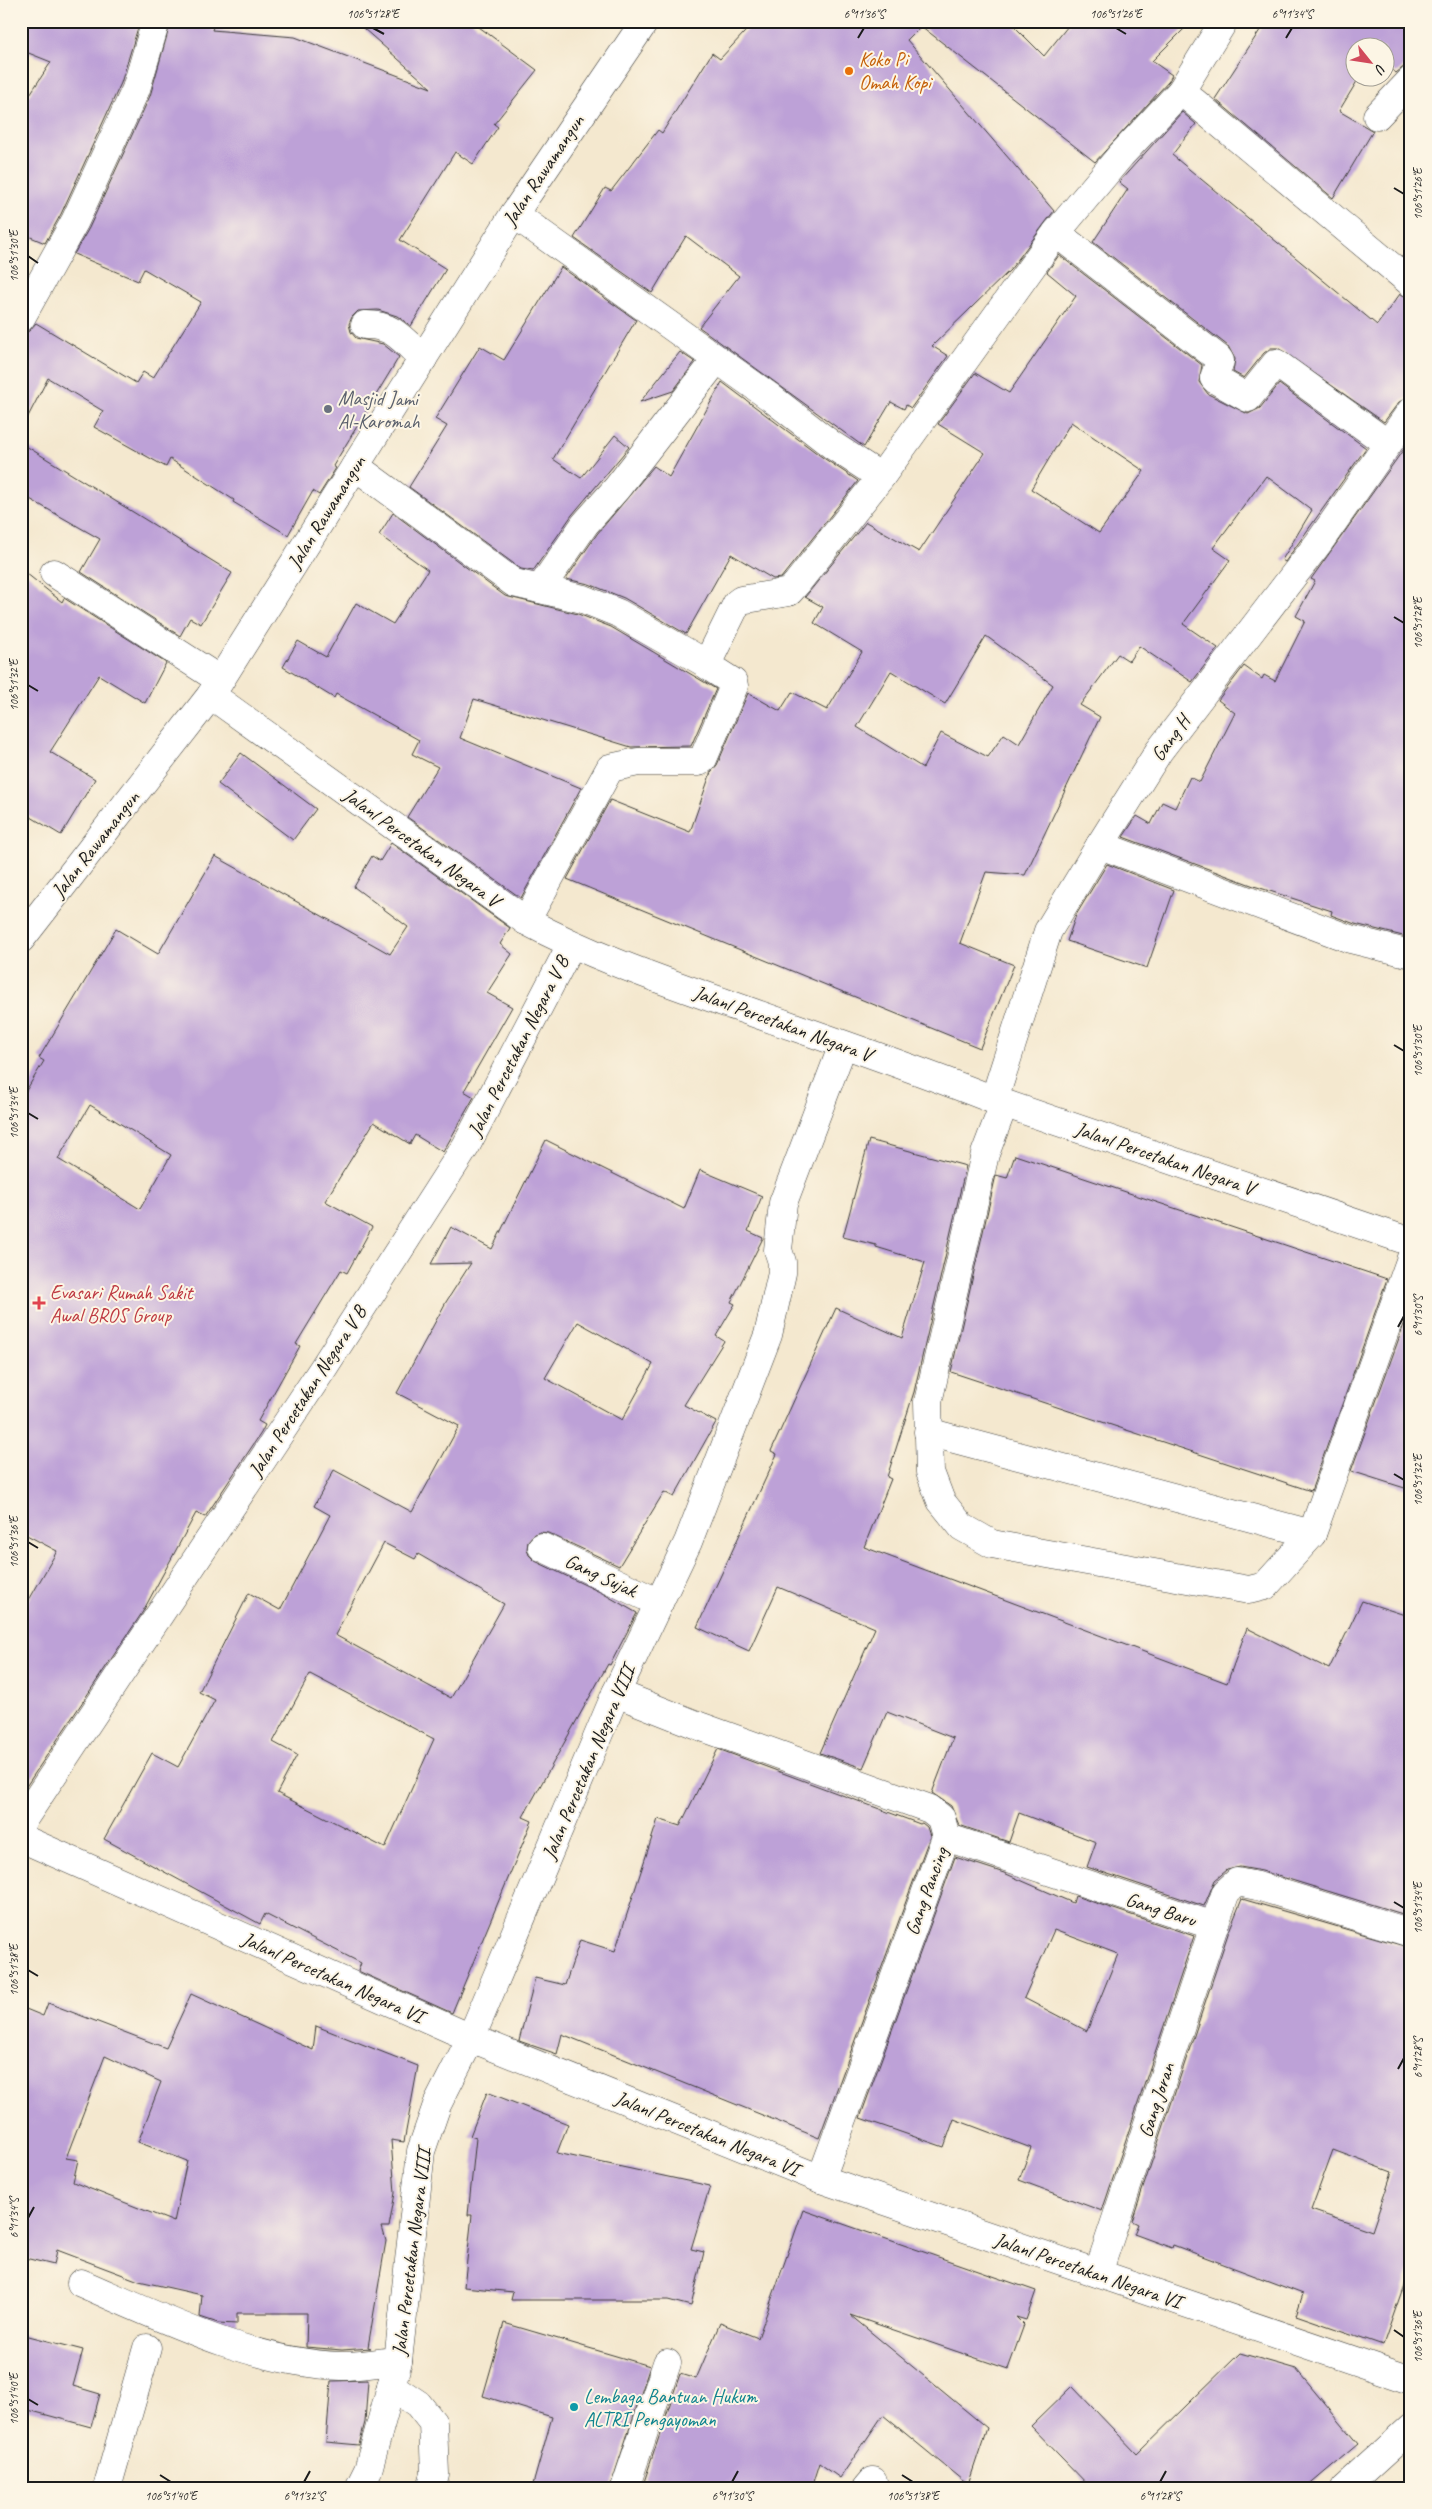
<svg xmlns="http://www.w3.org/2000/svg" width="1432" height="2509" viewBox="0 0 1432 2509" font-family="Caveat,sans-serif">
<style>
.building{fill:#bda1d7;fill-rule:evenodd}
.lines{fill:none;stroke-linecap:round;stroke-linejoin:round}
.minor-casing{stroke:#3c3b37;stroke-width:29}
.minor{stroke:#fff;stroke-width:28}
.ticks{fill:none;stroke:#1c1c1c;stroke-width:2}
.food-dot{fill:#e8710a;stroke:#fcf5e5;stroke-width:2}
.worship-dot{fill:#6b7280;stroke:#fcf5e5;stroke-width:2}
.health-dot{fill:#e0444e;stroke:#fcf5e5;stroke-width:2}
.culture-dot{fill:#0f9aa8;stroke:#fcf5e5;stroke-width:2}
.labels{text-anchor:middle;stroke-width:4;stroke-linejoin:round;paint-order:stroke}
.food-label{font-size:20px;fill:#c56008;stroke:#fcf5e5;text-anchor:start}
.street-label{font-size:20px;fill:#1c1c1c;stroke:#fcf5e5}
.worship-label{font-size:20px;fill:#5b616d;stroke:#fcf5e5;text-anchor:start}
.health-label{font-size:20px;fill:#be3a42;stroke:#fcf5e5;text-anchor:start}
.culture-label{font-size:20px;fill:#0d838f;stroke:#fcf5e5;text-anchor:start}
.neatline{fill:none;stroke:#1c1c1c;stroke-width:2}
.ticks-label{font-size:12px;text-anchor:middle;fill:#1c1c1c}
</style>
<rect width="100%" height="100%" fill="#fcf5e5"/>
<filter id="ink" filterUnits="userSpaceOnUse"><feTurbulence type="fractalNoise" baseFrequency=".02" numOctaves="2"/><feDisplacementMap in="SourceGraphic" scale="10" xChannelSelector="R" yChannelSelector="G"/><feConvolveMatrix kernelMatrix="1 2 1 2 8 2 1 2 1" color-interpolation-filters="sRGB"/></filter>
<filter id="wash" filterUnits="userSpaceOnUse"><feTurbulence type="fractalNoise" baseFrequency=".0096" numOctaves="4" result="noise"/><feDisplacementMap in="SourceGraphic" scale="20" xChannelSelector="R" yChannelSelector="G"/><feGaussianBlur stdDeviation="1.12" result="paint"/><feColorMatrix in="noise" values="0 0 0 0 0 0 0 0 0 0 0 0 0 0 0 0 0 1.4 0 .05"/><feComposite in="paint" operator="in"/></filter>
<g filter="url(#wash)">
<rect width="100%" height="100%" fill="#f4e8cf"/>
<g id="blocks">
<g class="building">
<path d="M21,21H140L121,83L61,214L45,243L21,233V108L51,62L21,50Z"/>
<path d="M171,21H215L212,30L295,37L431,88L355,21H471L537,70L494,124L498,127L473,164L455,152L400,240L446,269L411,326L397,316L378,310L358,311L352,317L349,324L351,332L356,338L383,344L399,357L333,466L336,468L319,495L313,491L288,535L233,502L234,500L170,459L166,467L94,427L103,411L48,378L21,430V334L29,331L36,323L136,383L143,372L153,378L201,302L144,269L138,281L74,254L89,228L150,96Z"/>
<path d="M755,21H1009L1044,56L1072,21H1192L1152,61L1172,75L1169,81L1095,162L921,26L907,40L1054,211L1010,270L932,346L948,356L911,408L906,405L904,409L891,402L864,447L699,327L739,276L686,236L652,293L574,238L605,188L611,191L658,130L662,133L712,53L720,59Z"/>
<path d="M1266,21H1411V65H1406L1396,73L1384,63V48H1354V78H1359L1339,111L1373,131L1333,198L1215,99Z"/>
<path d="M1182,112L1196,124L1172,155L1377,325L1400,294L1411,298V396L1399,402L1384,422L1278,348H1271L1264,353L1244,378L1233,372L1235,359L1228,346L1093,242L1128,189L1119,182Z"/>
<path d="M1059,255L1202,365L1199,382L1208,394L1248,414L1260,408L1279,384L1366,448L1285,562L1282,560L1312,510L1266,476L1213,548L1230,560L1183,624L1218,648L1192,682L1139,646L1129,661L1118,654L1080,705L1100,717L1025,875L986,872L960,943L1014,965L980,1048L567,879L610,800L690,832L711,772L717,765L748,693L780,711L792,692L827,710L862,652L814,623L823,607L805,597L866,522L919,552L985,453L938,424L975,373L1009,393L1076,296L1047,272ZM1071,422L1144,471L1099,533L1031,489ZM986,636L1053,685L1019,744L1004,734L988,757L941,733L923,768L857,727L891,671L945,704Z"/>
<path d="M561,267L636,320L553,459L581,478L615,435L629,447L572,515L533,571L521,569L409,487L447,426L435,419L480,346L504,360Z"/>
<path d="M680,352L695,362L673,391L640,402Z"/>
<path d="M722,382L822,457L858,481L781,578L773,579L731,554L686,634L624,598L589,584L566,579L597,534L654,466L669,477Z"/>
<path d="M1411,439V938L1355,924L1331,915L1332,911L1254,886L1123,837L1137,816L1151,824L1162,802L1175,808L1190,777L1200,782L1235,713L1218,700L1244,666L1262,679L1264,675L1275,681L1305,621L1296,616L1315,581L1311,579Z"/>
<path d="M21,443L232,573L201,624L190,618L180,636L81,572L100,539L21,494Z"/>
<path d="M393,513L505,596L578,614L611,627L716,689L691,746L631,747L474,699L460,738L581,788L521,898L407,817L438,767L412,754L419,740L336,694L334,698L283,667L298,641L326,657L356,603L393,624L428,570L379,535Z"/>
<path d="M21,569L62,602L64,598L166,663L145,703L99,675L50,752L95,779L61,835L21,811Z"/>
<path d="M241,753L316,809L293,840L218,784Z"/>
<path d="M391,843L510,928L500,944L512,954L487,993L512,1007L464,1091L474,1097L443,1152L415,1135L410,1144L374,1122L325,1201L372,1227L347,1273L341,1270L296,1344L300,1346L258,1421L265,1425L261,1433L205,1517L196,1513L142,1613L21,1794V1614L57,1551L21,1532V1099L44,1061L39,1058L116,929L158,954L215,856L390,954L408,927L354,887L372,856L380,861ZM90,1105L171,1155L140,1209L58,1159Z"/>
<path d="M1107,864L1174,890L1147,968L1067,941L1076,915Z"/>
<path d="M546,1140L684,1209L700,1170L762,1196L748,1231L763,1238L731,1302L735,1304L716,1336L724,1341L684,1405L716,1422L674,1497L664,1492L619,1566L548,1533L540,1532L534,1534L528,1541L527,1549L529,1555L535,1561L602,1593L637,1613L610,1665L608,1664L523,1817L532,1821L452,2013L358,1971L361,1963L265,1914L260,1924L104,1839L152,1753L178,1767L215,1700L199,1692L249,1593L280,1610L330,1515L314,1506L334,1470L412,1512L459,1426L397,1393L446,1302L471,1263L431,1264L451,1227L492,1249ZM578,1322L653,1364L622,1420L545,1378ZM384,1543L415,1559L418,1554L504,1604L451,1698L335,1635ZM310,1674L434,1739L385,1848L277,1793L297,1755L273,1742Z"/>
<path d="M869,1140L966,1166L914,1392L887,1477L891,1479L864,1547L1227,1683L1247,1628L1329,1669L1362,1601L1411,1617V1891L1406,1915L1262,1871L1240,1867L1227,1870L1215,1880L1204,1906L1087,1867L1096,1842L1019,1813L1009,1842L959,1825L951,1806L932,1793L953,1738L887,1712L863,1768L820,1753L875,1628L778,1587L749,1651L697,1627L777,1454L771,1451L836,1308L902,1338L925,1262L876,1247V1245L843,1237Z"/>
<path d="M1015,1155L1387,1279L1311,1491L951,1372L996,1175L1007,1178Z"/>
<path d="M1411,1305V1490L1351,1471Z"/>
<path d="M718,1749L920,1824L922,1823L927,1827L930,1836L819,2138L562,2034L557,2054L519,2041L535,1978L565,1985L580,1940L615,1951L658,1819L680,1826Z"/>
<path d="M955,1857L1004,1873L1073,1903L1075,1896L1194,1936L1102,2211L1019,2180L1031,2148L954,2119L944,2147L860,2118ZM1054,1930L1118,1954L1087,2031L1024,1998Z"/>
<path d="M1242,1899L1411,1948V2265L1383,2345L1296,2315L1303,2294L1173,2245L1172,2248L1134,2234L1138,2224L1132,2221L1229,1931ZM1333,2150L1392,2172L1372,2231L1311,2210Z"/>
<path d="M191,1994L313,2050L316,2026L418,2066L404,2142L391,2140L395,2193L389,2227H382L386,2241L368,2347L371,2348L342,2350L306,2347L307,2313H237V2324L218,2323L200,2317L202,2295L139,2281L57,2250L54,2265L21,2257V2007L43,2016L48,2003L166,2048ZM105,2056L161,2082L138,2142L187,2161L174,2222L73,2182L78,2160L66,2158Z"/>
<path d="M487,2092L568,2124L557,2153L710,2186L691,2249L704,2252L691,2306L668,2300H511L513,2292L464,2287L472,2215H468L476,2138L470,2136Z"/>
<path d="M803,2210L1036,2291L1026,2320L1016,2317L1024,2325L1008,2369L850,2315L987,2428L968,2485L883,2415L840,2478L819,2463L811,2488H642L680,2374L696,2379L720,2323L758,2338Z"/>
<path d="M504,2323L650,2366L610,2488H532L552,2417L483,2396Z"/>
<path d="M21,2334L83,2350L73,2386L100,2394L91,2427L21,2408Z"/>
<path d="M1240,2353L1296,2369L1358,2444L1306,2488H1091L1031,2426L1072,2386L1137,2454Z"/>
<path d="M368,2380L365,2422L359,2445L326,2442L331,2381Z"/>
</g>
</g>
</g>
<g filter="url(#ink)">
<use href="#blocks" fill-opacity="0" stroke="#3c3b37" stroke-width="1"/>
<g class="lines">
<g class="minor-casing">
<g id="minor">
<path d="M1181,91L1411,283"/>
<path d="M1377,116L1411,80"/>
<path d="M514,214L770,397L832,445L881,477"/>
<path d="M1056,233L1218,358L1220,361L1214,378L1216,380L1248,398L1276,363L1388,444"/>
<path d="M21,318L75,221L136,89L156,21"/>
<path d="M365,325C393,324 404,341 423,359"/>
<path d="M355,466L514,583L583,599L618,613L707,664"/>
<path d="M54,573L220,680"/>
<path d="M540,589L585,524L617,488L717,359"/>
<path d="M211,695L526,921C589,955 655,978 723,1002C813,1034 904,1064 994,1100L1411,1242"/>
<path d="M1100,845L1350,939L1411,954"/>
<path d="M526,921L610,768L638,762H699L703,759L734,686L733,682L708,666V662L737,603L741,600L789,592L797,583L881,477L1056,233L1121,155L1181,91L1224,21"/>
<path d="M21,939L211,695L514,214L645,21"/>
<path d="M994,1100L1048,931L1100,845L1159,751L1320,541L1411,411"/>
<path d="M1004,1104L985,1154L928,1402L930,1472L941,1501L962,1527L992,1544L1249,1590L1265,1586L1312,1534L1411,1258"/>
<path d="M928,1432L1312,1534"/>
<path d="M542,1547L659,1603"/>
<path d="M616,1693L702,1727L930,1809L941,1818L946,1837L821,2179"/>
<path d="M21,1823L322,1370L466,1146L571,945"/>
<path d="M946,1837L1214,1926L1226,1892L1237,1882L1257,1886L1411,1933"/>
<path d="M21,1838L471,2038L821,2179L1411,2380"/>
<path d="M1098,2273L1214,1926"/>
<path d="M81,2283C162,2318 252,2363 341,2366C360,2366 380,2362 398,2361"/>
<path d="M391,2386L418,2404L433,2423L435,2474L431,2488"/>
<path d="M107,2488L147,2348"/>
<path d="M359,2488L368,2470L398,2361L421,2151L437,2105L471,2038L616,1693L688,1542L743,1400L768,1335L782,1273V1262L778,1250L783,1203L843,1045"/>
<path d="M625,2488L667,2363"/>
<path d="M867,2488L873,2481"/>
<path d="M1345,2488L1411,2428"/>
</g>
</g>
<use href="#minor" class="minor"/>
</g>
</g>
<path class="ticks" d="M373,28L384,34M1116,28L1126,34M858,38L864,28M1286,38L1292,28M1394,188L1404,194M28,256L38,263M1394,617L1404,623M28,685L38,691M1394,1045L1404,1051M28,1113L38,1119M1398,1327L1404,1316M1394,1474L1404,1480M28,1542L38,1548M1394,1902L1404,1908M28,1970L38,1976M1398,2069L1404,2058M28,2218L34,2207M1394,2330L1404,2337M28,2399L38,2405M160,2475L171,2482M902,2475L913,2482M304,2482L310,2471M732,2482L738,2471M1160,2482L1166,2471"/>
<circle class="food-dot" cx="849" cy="71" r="5"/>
<circle class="worship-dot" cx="328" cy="409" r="5"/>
<path class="health-dot" d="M36.5 1295.5h5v5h5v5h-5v5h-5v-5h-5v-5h5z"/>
<circle class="culture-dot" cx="574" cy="2407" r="5"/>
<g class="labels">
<g class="food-label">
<text x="859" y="66">Koko Pi<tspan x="859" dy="23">Omah Kopi</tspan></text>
</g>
<g class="street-label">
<text transform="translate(543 170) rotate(-56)" y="7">Jalan Rawamangun</text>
<text transform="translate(326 512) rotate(-58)" y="7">Jalan Rawamangun</text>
<text transform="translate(1170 738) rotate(-54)" y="7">Gang H</text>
<text transform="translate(95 844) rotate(-52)" y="7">Jalan Rawamangun</text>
<text transform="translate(422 847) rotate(36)" y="7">Jalanl Percetakan Negara V</text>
<text transform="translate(783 1023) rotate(20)" y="7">Jalanl Percetakan Negara V</text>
<text transform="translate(518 1046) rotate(-63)" y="7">Jalan Percetakan Negara V B</text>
<text transform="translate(1165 1158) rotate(19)" y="7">Jalanl Percetakan Negara V</text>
<text transform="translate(307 1391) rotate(-57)" y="7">Jalan Percetakan Negara V B</text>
<text transform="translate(601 1575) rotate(25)" y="7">Gang Sujak</text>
<text transform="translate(588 1762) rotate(-67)" y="7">Jalan Percetakan Negara VIII</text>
<text transform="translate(926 1891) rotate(-70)" y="7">Gang Pancing</text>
<text transform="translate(1161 1909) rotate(18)" y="7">Gang Baru</text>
<text transform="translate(333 1977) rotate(24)" y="7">Jalanl Percetakan Negara VI</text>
<text transform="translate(1156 2100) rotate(-72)" y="7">Gang Joran</text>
<text transform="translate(707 2133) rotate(22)" y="7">Jalanl Percetakan Negara VI</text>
<text transform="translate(411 2252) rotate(-83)" y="7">Jalan Percetakan Negara VIII</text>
<text transform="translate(1088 2270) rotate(19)" y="7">Jalanl Percetakan Negara VI</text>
</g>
<g class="worship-label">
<text x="338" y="405">Masjid Jami<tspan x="338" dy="23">Al-Karomah</tspan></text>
</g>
<g class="health-label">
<text x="50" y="1299">Evasari Rumah Sakit<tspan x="50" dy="23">Awal BROS Group</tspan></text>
</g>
<g class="culture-label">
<text x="584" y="2403">Lembaga Bantuan Hukum<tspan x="584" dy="23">ALTRI Pengayoman</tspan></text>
</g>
</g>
<rect width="1432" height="2509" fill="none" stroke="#fcf5e5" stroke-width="55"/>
<g transform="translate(1370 62) rotate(120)"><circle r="24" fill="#fcf5e5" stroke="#a29e95"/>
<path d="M0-4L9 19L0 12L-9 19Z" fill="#d1495b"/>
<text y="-8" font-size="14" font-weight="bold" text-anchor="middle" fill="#1c1c1c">U</text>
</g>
<rect x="28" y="28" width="1376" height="2454" class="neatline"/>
<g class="ticks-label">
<text x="373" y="18">106°51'28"E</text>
<text x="864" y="18">6°11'36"S</text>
<text x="1116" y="18">106°51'26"E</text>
<text x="1292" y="18">6°11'34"S</text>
<text transform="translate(1418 194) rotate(-90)" y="4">106°51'26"E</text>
<text transform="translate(14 256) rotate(-90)" y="4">106°51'30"E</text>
<text transform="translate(1418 623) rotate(-90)" y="4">106°51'28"E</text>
<text transform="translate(14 685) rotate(-90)" y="4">106°51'32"E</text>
<text transform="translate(1418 1051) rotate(-90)" y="4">106°51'30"E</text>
<text transform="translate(14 1113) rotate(-90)" y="4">106°51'34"E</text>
<text transform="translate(1418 1316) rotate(-90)" y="4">6°11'30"S</text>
<text transform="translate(1418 1480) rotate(-90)" y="4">106°51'32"E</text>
<text transform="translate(14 1542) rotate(-90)" y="4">106°51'36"E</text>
<text transform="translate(1418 1908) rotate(-90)" y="4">106°51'34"E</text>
<text transform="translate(14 1970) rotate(-90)" y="4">106°51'38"E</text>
<text transform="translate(1418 2058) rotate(-90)" y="4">6°11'28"S</text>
<text transform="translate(14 2218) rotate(-90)" y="4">6°11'34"S</text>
<text transform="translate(1418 2337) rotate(-90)" y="4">106°51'36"E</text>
<text transform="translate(14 2399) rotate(-90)" y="4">106°51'40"E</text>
<text x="171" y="2500">106°51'40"E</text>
<text x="304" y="2500">6°11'32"S</text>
<text x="732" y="2500">6°11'30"S</text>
<text x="913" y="2500">106°51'38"E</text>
<text x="1160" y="2500">6°11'28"S</text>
</g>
</svg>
